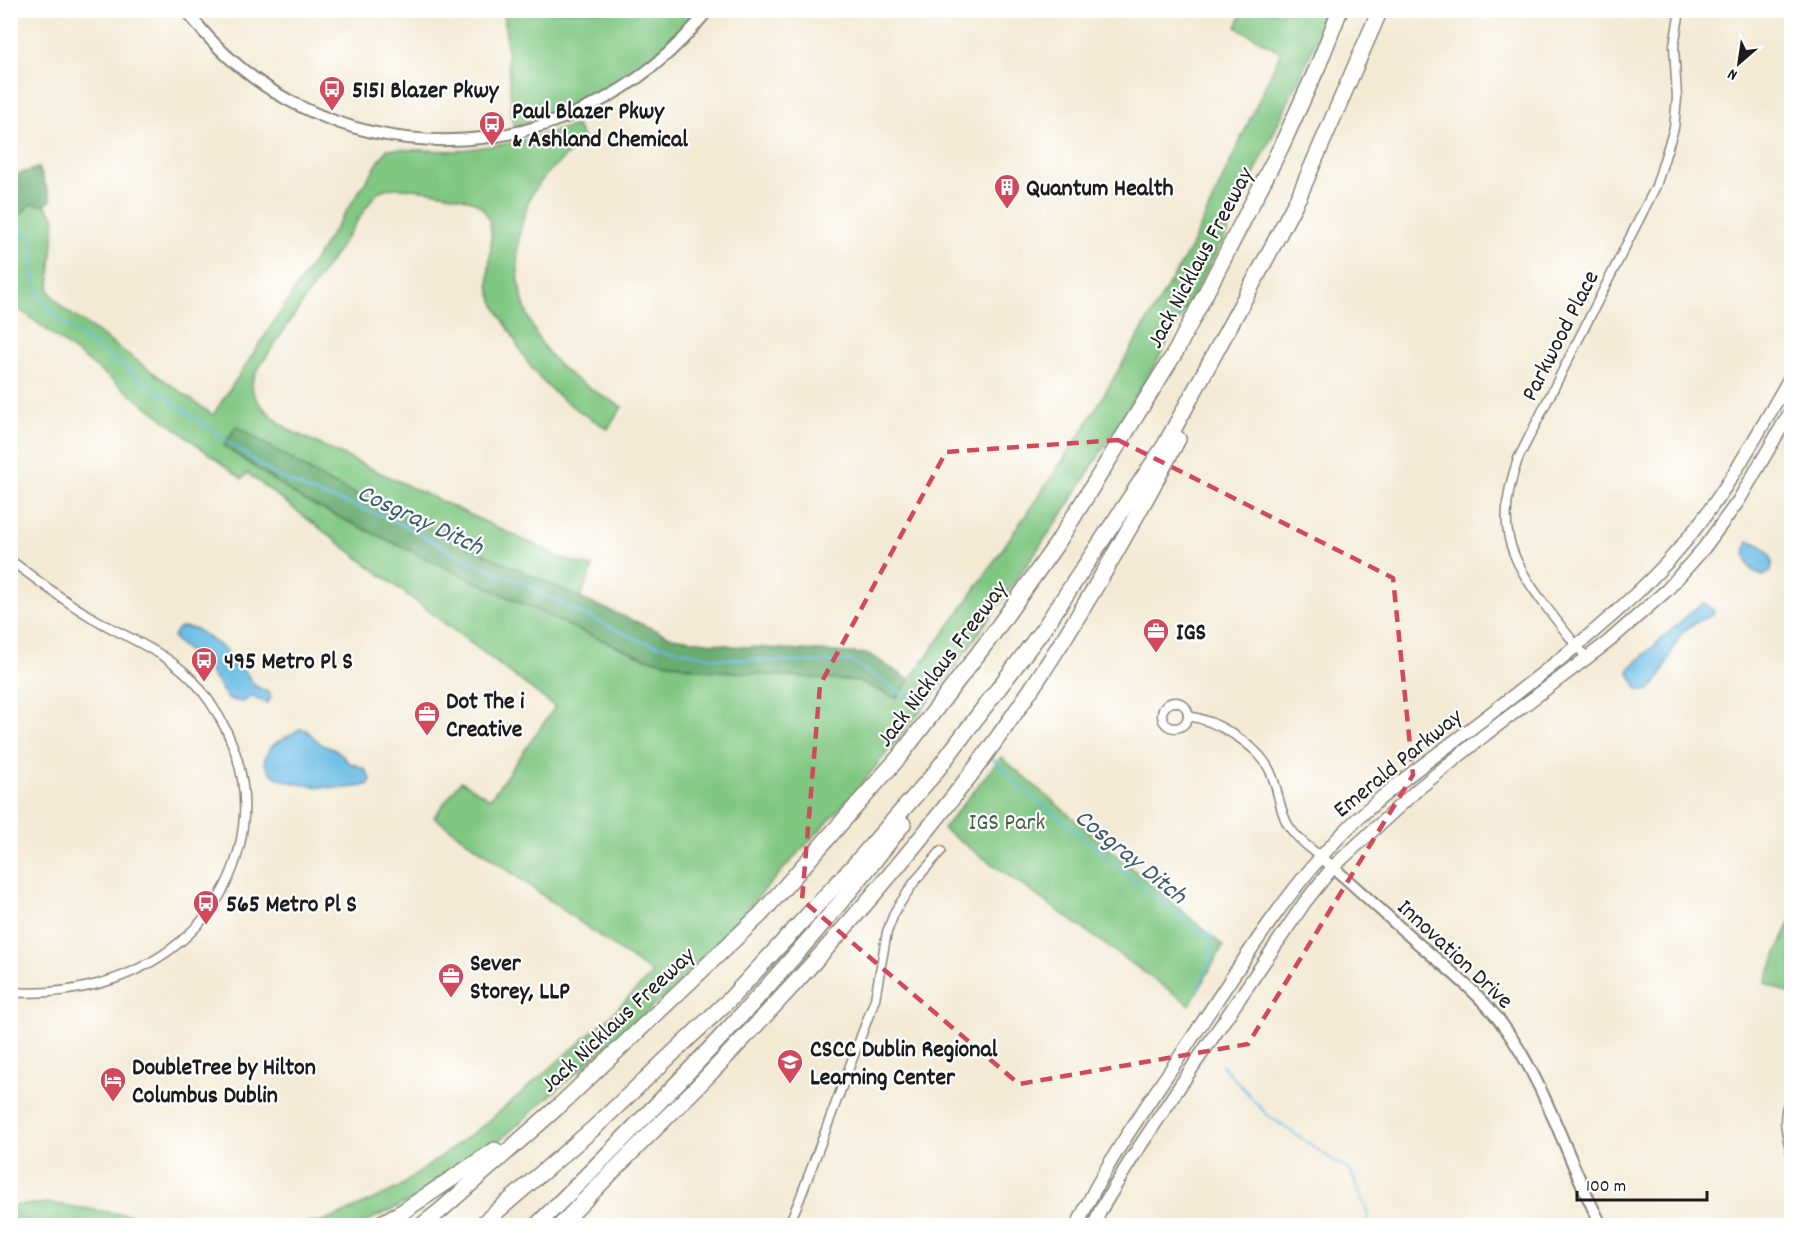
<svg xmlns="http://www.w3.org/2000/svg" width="1802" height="1236" viewBox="0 0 1802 1236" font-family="Dekko,sans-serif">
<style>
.green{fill:#80c782;stroke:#4e724f;stroke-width:1.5}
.forest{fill:#68ac70;stroke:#426446;stroke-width:1.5}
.water{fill:#69bce5;stroke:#426c80;stroke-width:1.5}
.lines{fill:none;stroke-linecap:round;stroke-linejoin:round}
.stream{stroke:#69bce5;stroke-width:2}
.minor-casing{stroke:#888378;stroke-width:11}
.tertiary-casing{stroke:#888378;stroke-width:14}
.secondary-casing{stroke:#888378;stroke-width:15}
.motorway-casing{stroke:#888378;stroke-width:18}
.minor{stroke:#fff;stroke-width:8}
.tertiary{stroke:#fff;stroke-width:10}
.secondary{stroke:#fff;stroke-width:12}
.motorway{stroke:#fff;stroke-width:15}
.marked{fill:none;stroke:#d1495b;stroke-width:4.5;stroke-dasharray:12 8;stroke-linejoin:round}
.labels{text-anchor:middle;stroke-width:4.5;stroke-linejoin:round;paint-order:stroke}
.poi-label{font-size:24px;font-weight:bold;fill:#1c1c1c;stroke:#fff;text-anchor:start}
.street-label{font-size:24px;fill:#1c1c1c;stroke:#fff}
.park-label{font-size:24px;fill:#446045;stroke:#fff}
.water-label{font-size:26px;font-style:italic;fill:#3b5c6c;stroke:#fff}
</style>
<rect width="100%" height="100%" fill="#fff"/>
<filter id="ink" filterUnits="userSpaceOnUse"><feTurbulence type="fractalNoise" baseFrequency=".0167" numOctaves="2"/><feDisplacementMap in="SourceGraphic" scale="12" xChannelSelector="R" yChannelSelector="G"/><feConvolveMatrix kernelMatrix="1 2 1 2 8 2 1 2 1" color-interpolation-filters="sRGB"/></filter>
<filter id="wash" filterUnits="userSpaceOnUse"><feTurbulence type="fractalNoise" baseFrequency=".008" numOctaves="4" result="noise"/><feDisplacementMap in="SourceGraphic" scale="24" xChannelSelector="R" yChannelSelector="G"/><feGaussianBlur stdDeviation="1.35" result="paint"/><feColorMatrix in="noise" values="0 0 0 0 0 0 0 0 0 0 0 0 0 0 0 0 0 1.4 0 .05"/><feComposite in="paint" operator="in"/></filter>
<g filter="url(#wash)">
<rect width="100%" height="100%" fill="#f3ead4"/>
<g class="green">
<path d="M504,11H697C649,71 586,106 513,126Z"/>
<path d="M1243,11H1327L1310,55L1226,235L1153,368L1067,507L948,677L855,792L666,996L625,1029L505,1136L410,1201L359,1225H293L326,1221L396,1189L485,1124L606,1020L652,974L434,817L461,781L490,799L555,707L247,473L242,479L11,303L10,173L15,175L39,168L51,200L45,205L55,218L49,291L63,308L213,415L387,149L456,151L517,142L576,125L584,140C565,157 544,173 531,196C528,201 526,208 525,214C507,267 522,331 564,370C582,385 603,396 622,407L608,429C581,413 553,396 533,370C524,358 517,344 510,331C501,317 491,302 489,285C486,261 501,225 480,206C468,195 398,184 382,190C379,191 375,196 372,199L258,369C256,373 253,379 252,383C249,400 279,423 291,431L569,561L593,567L580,598L325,480L236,426L224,446L303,500L576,629L645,658L705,670L858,681L896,698L963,607L1082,432L1191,247L1281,52L1236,27Z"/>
<path d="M1001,757L1223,946L1190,1005L943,829Z"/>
<path d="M1791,919V994L1765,983Z"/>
<path d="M48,1203L197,1225H11V1206Z"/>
</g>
<g class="forest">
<path d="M39,168L51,200L45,205L31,204L11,224V173L15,175Z"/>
<path d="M236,426L325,480L580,598L672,637L734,646L869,654L910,680L896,698L858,681L705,670L645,658L576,629L303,500L224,446Z"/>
</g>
<g class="water">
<path d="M1748,541C1765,542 1784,566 1763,576C1747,571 1742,555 1748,541Z"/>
<path d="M1703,604L1709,606L1714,611L1713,615C1702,620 1693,622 1684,631C1668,648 1668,676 1648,691L1638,689L1629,673L1630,668L1693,610Z"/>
<path d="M183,627L196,629L227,651L230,662L234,666L244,670L255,686L270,693L271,698L267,703L252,697L242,702L228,699L206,666L177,642L173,636L178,628Z"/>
<path d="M299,729L306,730L322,745L338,751L348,762L365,769L371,779L369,784C351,792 287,787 272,774C269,771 266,766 264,762C269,739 284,742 299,729Z"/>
</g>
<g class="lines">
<g class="stream">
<path d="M10,220C52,250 24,255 37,289C42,302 52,312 62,322L273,474L317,494L356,506L401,524L463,558L521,582L580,613L641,641L713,658L799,662L851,661L911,699"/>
<path d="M992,758L1023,790L1064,821L1128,876L1196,929L1211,935V956L1198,990"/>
<path d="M1222,1065L1267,1115L1351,1172L1366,1208L1370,1226"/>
</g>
</g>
</g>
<g filter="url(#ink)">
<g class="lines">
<g class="minor-casing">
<g id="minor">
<path d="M10,560C36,579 61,599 88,615C125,638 170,652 198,686C228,723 247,768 244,816C236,936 123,1001 10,992"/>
<path d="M1587,658C1573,642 1560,625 1547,608C1507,555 1495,524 1518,459L1656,186L1674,128L1677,98L1674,46L1680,10"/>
<circle cx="1175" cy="715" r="13"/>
<path d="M1188,716C1216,720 1258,745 1270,771C1279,789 1279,813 1290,828C1298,840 1310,848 1321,857"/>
<path d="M1792,1092C1781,1118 1785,1129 1792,1156"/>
<path d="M788,1226L799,1201L875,999L887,932L895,911L915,881L941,851"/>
</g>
</g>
<g class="tertiary-casing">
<g id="tertiary">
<path d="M186,10C317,186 575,181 708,10"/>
<path d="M1321,857C1353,884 1382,912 1413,939C1445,967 1481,994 1505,1028C1548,1088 1567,1161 1602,1226"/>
</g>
</g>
<g class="secondary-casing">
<g id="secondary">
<path d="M1077,1226C1107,1158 1152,1099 1192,1038C1238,969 1285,892 1343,833C1377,798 1417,769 1456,740C1523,688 1592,638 1652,578C1712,519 1751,446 1792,374"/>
<path d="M1094,1226L1100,1211L1132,1158L1198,1059L1305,902L1333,867L1418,789L1486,734L1608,642L1667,590L1704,548L1739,500L1792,409"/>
</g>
</g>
<g class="motorway-casing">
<g id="motorway">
<path d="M376,1226L402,1212L495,1150"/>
<path d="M421,1226L441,1210L560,1105L761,914L900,756L993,634L1058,542L1176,351L1281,147L1318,66L1340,10"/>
<path d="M480,1226L594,1128L730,999L856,863L934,774L1044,628L1165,445L1259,272L1299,196L1380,10"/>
<path d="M536,1226C665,1098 793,968 903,824"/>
<path d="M560,1226C604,1179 650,1134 695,1089C792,989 887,885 971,774C1050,670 1117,554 1178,439"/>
</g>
</g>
<use href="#minor" class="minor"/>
<use href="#tertiary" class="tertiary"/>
<use href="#secondary" class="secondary"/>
<use href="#motorway" class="motorway"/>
</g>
</g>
<path class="marked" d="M1118,440L1393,578L1413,775L1248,1044L1019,1084L802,900L820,685L946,452Z"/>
<defs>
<g id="bus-pin" transform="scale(1.35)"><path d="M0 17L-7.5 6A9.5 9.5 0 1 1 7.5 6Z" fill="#d1495b" stroke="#fff"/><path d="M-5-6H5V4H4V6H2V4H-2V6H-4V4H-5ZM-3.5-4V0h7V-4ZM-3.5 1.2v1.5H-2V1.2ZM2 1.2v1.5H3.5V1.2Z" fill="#fff"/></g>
<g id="building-pin" transform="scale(1.35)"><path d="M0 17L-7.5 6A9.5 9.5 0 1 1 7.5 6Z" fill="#d1495b" stroke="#fff"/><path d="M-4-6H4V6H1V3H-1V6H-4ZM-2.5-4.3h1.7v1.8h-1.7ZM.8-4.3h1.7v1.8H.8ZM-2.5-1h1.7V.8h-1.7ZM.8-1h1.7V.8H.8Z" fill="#fff"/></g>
<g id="office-pin" transform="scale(1.35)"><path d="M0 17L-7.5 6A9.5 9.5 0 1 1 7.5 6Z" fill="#d1495b" stroke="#fff"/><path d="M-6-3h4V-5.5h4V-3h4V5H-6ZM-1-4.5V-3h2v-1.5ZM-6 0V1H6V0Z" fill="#fff"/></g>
<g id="university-pin" transform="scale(1.35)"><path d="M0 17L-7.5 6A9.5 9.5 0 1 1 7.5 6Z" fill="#d1495b" stroke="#fff"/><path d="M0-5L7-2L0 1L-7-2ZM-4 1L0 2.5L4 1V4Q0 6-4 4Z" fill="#fff"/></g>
<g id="hotel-pin" transform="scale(1.35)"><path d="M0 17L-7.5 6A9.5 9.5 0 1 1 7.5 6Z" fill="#d1495b" stroke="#fff"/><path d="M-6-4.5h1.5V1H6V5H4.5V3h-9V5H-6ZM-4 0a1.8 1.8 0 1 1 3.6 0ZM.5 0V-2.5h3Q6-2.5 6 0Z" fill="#fff"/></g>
</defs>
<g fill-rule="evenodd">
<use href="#bus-pin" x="332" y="89"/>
<use href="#bus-pin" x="492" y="124"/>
<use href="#building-pin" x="1007" y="187"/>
<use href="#office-pin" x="1156" y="631"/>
<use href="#bus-pin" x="204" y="660"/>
<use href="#office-pin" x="427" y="714"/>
<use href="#bus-pin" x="206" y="903"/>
<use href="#office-pin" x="451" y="976"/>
<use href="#university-pin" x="790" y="1062"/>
<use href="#hotel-pin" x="113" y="1080"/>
</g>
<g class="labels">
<g class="poi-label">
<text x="352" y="97">5151 Blazer Pkwy</text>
<text x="512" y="118">Paul Blazer Pkwy<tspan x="512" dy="28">&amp; Ashland Chemical</tspan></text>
<text x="1026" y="195">Quantum Health</text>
<text x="1176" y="639">IGS</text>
<text x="224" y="668">495 Metro Pl S</text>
<text x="446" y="708">Dot The i<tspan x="446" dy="28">Creative</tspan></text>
<text x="226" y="911">565 Metro Pl S</text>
<text x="470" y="970">Sever<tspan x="470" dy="28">Storey, LLP</tspan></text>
<text x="810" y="1056">CSCC Dublin Regional<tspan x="810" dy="28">Learning Center</tspan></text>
<text x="132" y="1074">DoubleTree by Hilton<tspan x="132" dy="28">Columbus Dublin</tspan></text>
</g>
<g class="street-label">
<text transform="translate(1199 257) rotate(-62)" y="8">Jack Nicklaus Freeway</text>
<text transform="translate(1559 335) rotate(-63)" y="8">Parkwood Place</text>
<text transform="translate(941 663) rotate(-53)" y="8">Jack Nicklaus Freeway</text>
<text transform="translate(1397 762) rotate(-39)" y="8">Emerald Parkway</text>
<text transform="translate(1456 953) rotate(43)" y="8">Innovation Drive</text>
<text transform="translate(617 1019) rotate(-43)" y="8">Jack Nicklaus Freeway</text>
</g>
<g class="park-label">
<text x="1007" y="829">IGS Park</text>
</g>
<g class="water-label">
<text transform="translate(421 518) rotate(25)" y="9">Cosgray Ditch</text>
<text transform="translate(1132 855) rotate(39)" y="9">Cosgray Ditch</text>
</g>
</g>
<rect width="1802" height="1236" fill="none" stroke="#fff" stroke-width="36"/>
<g transform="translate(1739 63) rotate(209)" stroke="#ffffff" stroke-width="4.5" paint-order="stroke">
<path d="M0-4.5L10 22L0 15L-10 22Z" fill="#1c1c1c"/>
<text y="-9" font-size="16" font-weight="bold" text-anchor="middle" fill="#1c1c1c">N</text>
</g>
<path d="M1577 1191v9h130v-9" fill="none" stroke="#1c1c1c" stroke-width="3"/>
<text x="1586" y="1191" font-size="18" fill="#1c1c1c" stroke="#ffffff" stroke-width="4.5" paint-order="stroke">100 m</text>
</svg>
